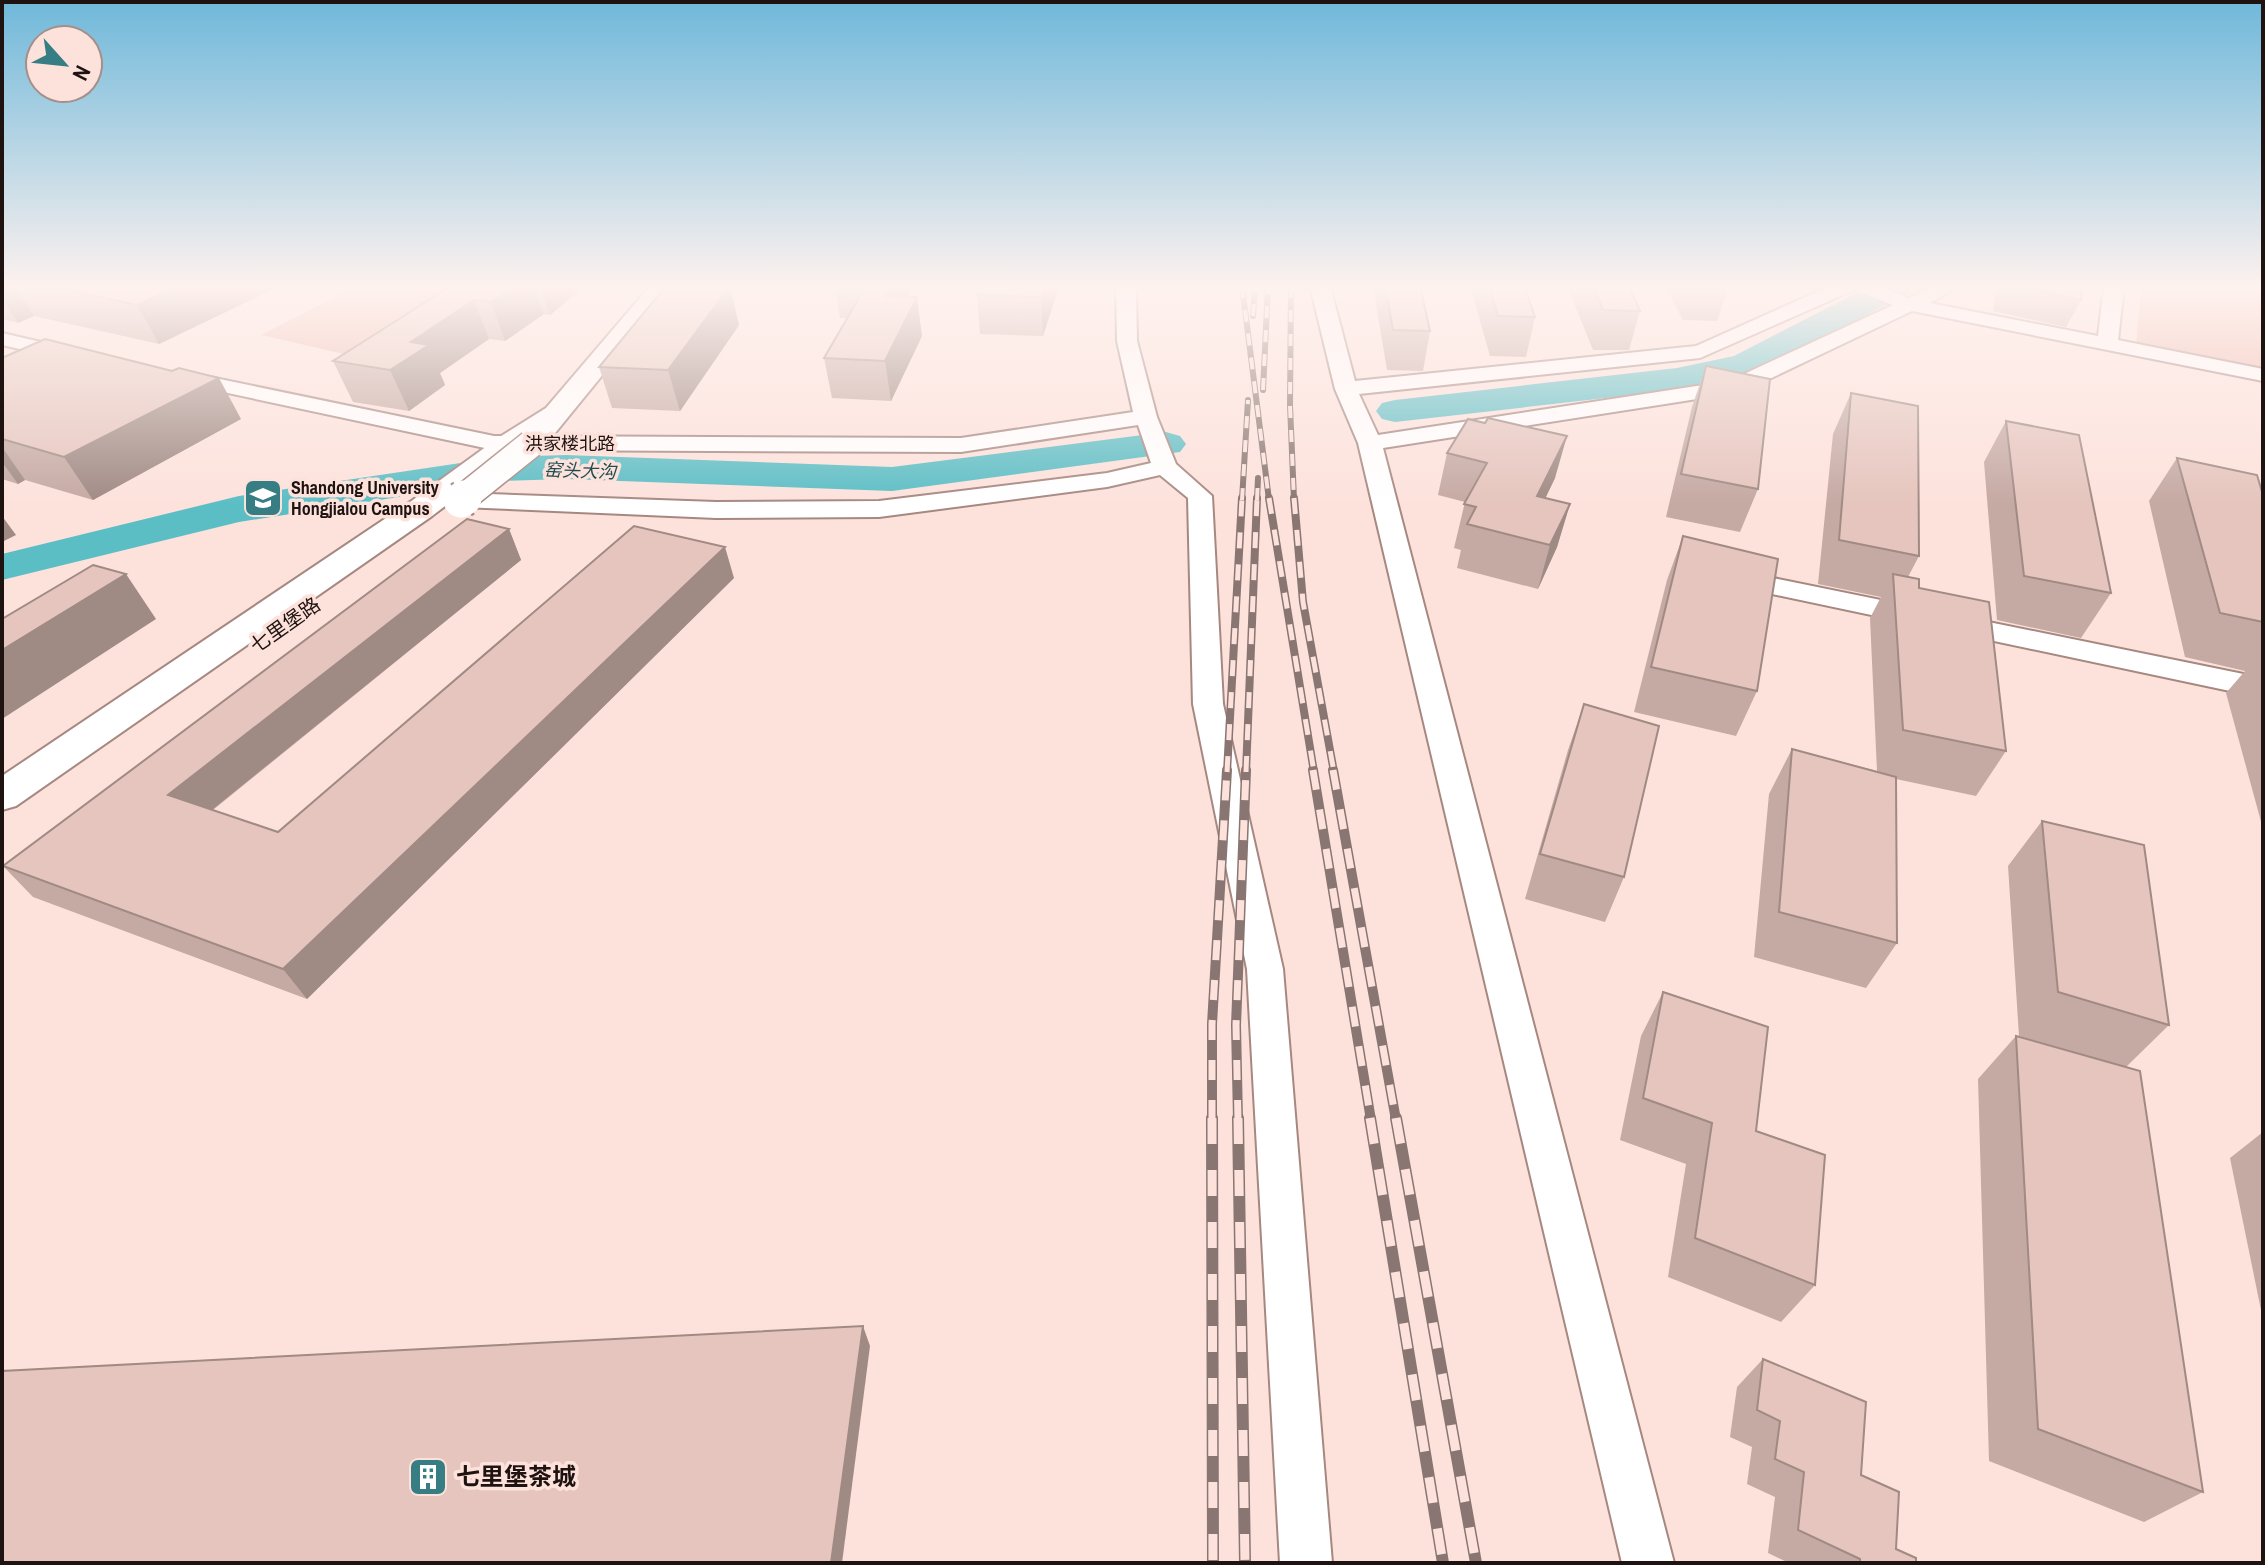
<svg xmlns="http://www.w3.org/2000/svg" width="2265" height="1565" viewBox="0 0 2265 1565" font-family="'Archivo Narrow','Noto Sans SC',sans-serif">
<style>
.green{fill:#efb9ac}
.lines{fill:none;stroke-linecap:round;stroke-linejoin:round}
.river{fill:#5bbec5;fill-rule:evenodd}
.minor-casing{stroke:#a68881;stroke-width:4}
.major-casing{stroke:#a68881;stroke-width:4}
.minor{fill:#fff;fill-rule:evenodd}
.major{fill:#fff;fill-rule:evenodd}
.rail-far3-casing{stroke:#897672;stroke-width:6}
.rail-far2-casing{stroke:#897672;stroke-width:8}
.rail-far1-casing{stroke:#897672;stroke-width:10}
.rail-casing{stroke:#897672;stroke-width:12}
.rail-far3{stroke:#fde2dc;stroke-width:4;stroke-dasharray:12;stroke-linecap:butt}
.rail-far2{stroke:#fde2dc;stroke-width:5;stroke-dasharray:16;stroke-linecap:butt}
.rail-far1{stroke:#fde2dc;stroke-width:7;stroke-dasharray:20;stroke-linecap:butt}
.rail{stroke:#fde2dc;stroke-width:9;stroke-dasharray:26;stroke-linecap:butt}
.major-bridge-far1-casing{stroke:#a68881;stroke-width:30;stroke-linecap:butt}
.major-bridge-casing{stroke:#a68881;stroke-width:39;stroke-linecap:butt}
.major-bridge-far1{stroke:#fff;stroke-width:27}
.major-bridge{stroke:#fff;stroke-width:35}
.wall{fill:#c5a9a3}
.shaded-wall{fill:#a08a84}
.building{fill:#e5c5bd;stroke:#a08a84;stroke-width:2}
.labels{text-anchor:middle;stroke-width:7;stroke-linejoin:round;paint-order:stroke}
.far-street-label{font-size:18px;fill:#1e1310;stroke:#fde2dc}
.far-water-label{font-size:18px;font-style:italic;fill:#204c50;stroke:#fde2dc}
.far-poi-label{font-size:18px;font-weight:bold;fill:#1e1310;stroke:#fde2dc;text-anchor:start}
.street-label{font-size:20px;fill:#1e1310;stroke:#fde2dc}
.near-poi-label{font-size:24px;font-weight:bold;fill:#1e1310;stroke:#fde2dc;text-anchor:start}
</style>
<rect width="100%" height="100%" fill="#fde2dc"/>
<g class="green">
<path d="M357,286H507L374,361L261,335Z"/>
<path d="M2141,286H2263V368L2136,345Z"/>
</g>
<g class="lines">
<g class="river">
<path d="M1870,286H1912L1908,293L1758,373L1677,390L1395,422L1382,419L1376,411L1382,403L1395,400L1677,368L1734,356Z"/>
<path d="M1166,432L1180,436L1186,444L1180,452L892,491L566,479L501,481L239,522L2,580V554L239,496L501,457L566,455L892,467Z"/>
</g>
<g class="minor-casing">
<g id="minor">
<path d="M1116,286H1136L1137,341L1157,417L1176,464L1212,496L1223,704L1283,969L1332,1563H1280L1247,969L1193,704L1188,498L1160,475L1107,487L879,517L716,518L461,507L430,501L427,496L430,491L439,489L461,493L716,502L879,501L1107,473L1151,463L1138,425L961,452L494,450L181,383L170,377L181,371L494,436L961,438L1133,412L1117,341Z"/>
<path d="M1310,286H1330L1355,381L1696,346L1830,286H1879L1909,298L1934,286H1960L1930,303L2098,336L2104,286H2124L2118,340L2263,369V381L1912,311L1742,392L1383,448L1674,1563H1622L1358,443L1335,389ZM1854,290L1893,305L1729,381L1378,435L1359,394L1700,358Z"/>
<path d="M2,333L80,351L84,355L73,361L2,345Z"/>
<path d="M1734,570L2263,678V698L1725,584L1721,578L1725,572Z"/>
</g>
</g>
<g class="major-casing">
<path id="major" d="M650,286H675L551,438L536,439L518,450L432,516L16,806L2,810V776L410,502L498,438L546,408Z"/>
</g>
<use href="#minor" class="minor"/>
<use href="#major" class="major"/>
<g class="rail-far3-casing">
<g id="rail-far3">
<path d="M1242,286L1269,500"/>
<path d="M1291,286L1290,405L1294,500"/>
<path d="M1253,316L1255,286"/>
<path d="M1263,390L1268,286"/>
<path d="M1242,500L1248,400"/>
<path d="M1257,500L1258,478"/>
</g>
</g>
<g class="rail-far2-casing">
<g id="rail-far2">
<path d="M1269,498L1314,772"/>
<path d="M1294,498L1303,602L1334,772"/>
<path d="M1227,772L1242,498"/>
<path d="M1246,772L1257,498"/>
</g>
</g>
<g class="rail-far1-casing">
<g id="rail-far1">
<path d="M1313,770L1371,1120"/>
<path d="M1333,770L1396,1120"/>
<path d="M1212,1120V1024L1227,770"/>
<path d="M1238,1120L1236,1025L1246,770"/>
</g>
</g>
<g class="rail-casing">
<g id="rail">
<path d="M1212,1118L1213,1563"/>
<path d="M1238,1118L1245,1563"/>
<path d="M1370,1118L1443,1563"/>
<path d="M1396,1118L1476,1563"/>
</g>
</g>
<use href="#rail-far3" class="rail-far3"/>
<use href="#rail-far2" class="rail-far2"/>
<use href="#rail-far1" class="rail-far1"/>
<use href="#rail" class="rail"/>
<g class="major-bridge-far1-casing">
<path id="major-bridge-far1" d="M461,500L531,444"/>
</g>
<g class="major-bridge-casing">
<path id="major-bridge" d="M461,500L464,498"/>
</g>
<use href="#major-bridge-far1" class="major-bridge-far1"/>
<use href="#major-bridge" class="major-bridge"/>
</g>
<g class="wall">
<path d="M2,286H280L159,344L34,316L18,323L2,319Z"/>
<path d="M451,286H585L550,315L544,314L505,341L489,339L440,373L445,385L409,411L353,402L333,361Z"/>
<path d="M835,286H912L907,297L922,336L891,401L832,398L824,358L848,318H840Z"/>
<path d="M1059,286L1043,336L980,334L977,295Z"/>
<path d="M1373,286H1420L1430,331L1423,371L1387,370Z"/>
<path d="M1470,286H1524L1535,317L1526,357L1490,356Z"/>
<path d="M1567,286H1629L1640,311L1629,350H1593Z"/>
<path d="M1665,286H1729L1717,321L1683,320Z"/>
<path d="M1762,286H1800L1798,291L1765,290Z"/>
<path d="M1996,286H2082L2081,300L2066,327L1993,311Z"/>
<path d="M739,325L680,411L612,408L599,367Z"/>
<path d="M2,358L241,419L93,500L25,480L18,484L2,479Z"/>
<path d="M1706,366L1758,489L1740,532L1666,517L1692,407Z"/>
<path d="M1851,393L1919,556L1908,577L1919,588L2006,751L1976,796L1896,779L1897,943L1866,988L1754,957L1769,794L1792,749L1877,771L1870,618L1881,597L1818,584L1833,434Z"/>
<path d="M2006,421L2111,593L2081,638L1997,620L1984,462Z"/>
<path d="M1447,453L1555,478L1545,498L1570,504L1557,547L1538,589L1457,568L1461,550L1454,548L1465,502L1438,495Z"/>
<path d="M2177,458L2263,495V829L2226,693L2245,671L2185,657L2149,501Z"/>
<path d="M509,529L521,560L213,810L278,832L734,578L307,999L33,897L3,866Z"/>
<path d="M1683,536L1757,691L1736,736L1634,712L1667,580Z"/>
<path d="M1584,704L1624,877L1605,922L1525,899L1568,750Z"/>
<path d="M2042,821L2169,1025L2126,1067L2203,1492L2144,1522L1989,1461L1978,1079L2016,1036L2083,1055L2019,1036L2008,866Z"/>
<path d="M1663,992L1756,1131L1815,1285L1781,1322L1668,1277L1686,1164L1620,1140L1641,1036Z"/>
<path d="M2263,1132V1320L2230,1158Z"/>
<path d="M1763,1359L1861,1475L1896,1549L1916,1563H1789L1768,1553L1775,1497L1747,1484L1752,1447L1730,1437L1737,1387Z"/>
</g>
<g class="shaded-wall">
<path d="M2,286H15L34,316L18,323L2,298Z"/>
<path d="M178,286H280L159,344L137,305Z"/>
<path d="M515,286H534L544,314L505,341L491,302Z"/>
<path d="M540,286H585L550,315Z"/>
<path d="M730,286L739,325L680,411L668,370Z"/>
<path d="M890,286H912L891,335L885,296Z"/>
<path d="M1045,286H1059L1043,336L1041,297Z"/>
<path d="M917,297L922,336L891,401L885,361Z"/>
<path d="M474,300L489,339L440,373L445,385L409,411L390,370L411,342Z"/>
<path d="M219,378L241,419L93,500L64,457Z"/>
<path d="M1567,436L1555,478L1526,539L1537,496Z"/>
<path d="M2,447L25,480L18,484L2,462Z"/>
<path d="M1570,504L1557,547L1538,589L1550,545Z"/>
<path d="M2,516L16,535L2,542Z"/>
<path d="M509,529L521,560L192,826L168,795Z"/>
<path d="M725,547L734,578L307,999L283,969Z"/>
<path d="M126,574L156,619L2,719V650Z"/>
<path d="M863,1326L870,1346L842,1563H831Z"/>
</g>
<g class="building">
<path d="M51,286H178L137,305Z"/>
<path d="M451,286H515L491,302L474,300L411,342L429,345L390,370L333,361Z"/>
<path d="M666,286H730L668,370L599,367Z"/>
<path d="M866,286H890L885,296L917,297L885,361L824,358Z"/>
<path d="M980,286H1045L1041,297L977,295Z"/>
<path d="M1385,286H1420L1430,331L1393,330Z"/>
<path d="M1489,286H1524L1535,317L1498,316Z"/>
<path d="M1593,286H1629L1640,311L1603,310Z"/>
<path d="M2017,286H2082L2081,300Z"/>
<path d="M45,339L172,371L179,368L219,378L64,457L2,439V358Z"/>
<path d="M1706,366L1770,379L1758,489L1681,474Z"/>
<path d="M1851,393L1918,406L1919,556L1839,540Z"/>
<path d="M1488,418L1567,436L1537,496L1570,504L1550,545L1467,524L1476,507L1464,504L1487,463L1447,453L1468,419L1485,423Z"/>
<path d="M2006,421L2079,435L2111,593L2024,576Z"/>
<path d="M2177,458L2257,475L2263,495V622L2220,613Z"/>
<path d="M467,519L509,529L168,795L278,832L634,526L725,547L283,969L3,866Z"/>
<path d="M1683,536L1778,559L1757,691L1651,667Z"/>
<path d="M93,565L126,574L2,650V619Z"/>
<path d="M1893,574L1919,579V588L1989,602L2006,751L1903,730Z"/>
<path d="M1584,704L1659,726L1624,877L1540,854Z"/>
<path d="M1792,749L1896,777L1897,943L1779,912Z"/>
<path d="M2042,821L2144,845L2169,1025L2058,992Z"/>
<path d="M1663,992L1768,1027L1756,1131L1825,1155L1815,1285L1695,1238L1712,1123L1643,1098Z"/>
<path d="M2016,1036L2140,1071L2203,1492L2038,1429Z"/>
<path d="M863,1326L831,1563H2V1371Z"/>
<path d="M1763,1359L1866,1402L1861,1475L1899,1492L1896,1549L1916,1558V1563H1860V1559L1798,1530L1804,1472L1775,1459L1780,1421L1757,1410Z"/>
</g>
<linearGradient id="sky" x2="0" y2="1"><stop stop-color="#6fb8da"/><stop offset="0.57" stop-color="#fef2ef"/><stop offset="1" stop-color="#fef2ef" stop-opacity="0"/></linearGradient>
<rect width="2265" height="505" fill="url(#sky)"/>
<defs>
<g id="university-square" transform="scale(2)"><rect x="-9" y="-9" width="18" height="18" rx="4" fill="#367e84" stroke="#fde2dc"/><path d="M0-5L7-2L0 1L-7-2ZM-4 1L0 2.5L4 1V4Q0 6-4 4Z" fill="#fff"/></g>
<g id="building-square" transform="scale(2)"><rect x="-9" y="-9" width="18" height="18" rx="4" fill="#367e84" stroke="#fde2dc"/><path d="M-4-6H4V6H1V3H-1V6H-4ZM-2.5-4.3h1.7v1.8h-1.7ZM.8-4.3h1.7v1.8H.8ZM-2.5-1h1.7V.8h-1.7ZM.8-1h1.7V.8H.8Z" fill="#fff"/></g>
</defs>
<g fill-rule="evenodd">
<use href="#university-square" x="263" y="498"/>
<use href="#building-square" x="428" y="1477"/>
</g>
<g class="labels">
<g class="far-street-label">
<text x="570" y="450">洪家楼北路</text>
</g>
<g class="far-water-label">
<text transform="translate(580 471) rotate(2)" y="6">窑头大沟</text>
</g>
<g class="far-poi-label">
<text x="291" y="494">Shandong University<tspan x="291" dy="21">Hongjialou Campus</tspan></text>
</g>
<g class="street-label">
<text transform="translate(285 625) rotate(-35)" y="7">七里堡路</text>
</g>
<g class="near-poi-label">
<text x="456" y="1485">七里堡茶城</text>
</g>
</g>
<rect width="2265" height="1565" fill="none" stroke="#1e1310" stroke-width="8"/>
<g transform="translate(64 64) rotate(117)"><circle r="38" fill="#fde2dc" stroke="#a48f8a" stroke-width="2"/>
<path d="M0-6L14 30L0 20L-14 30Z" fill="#367e84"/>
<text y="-12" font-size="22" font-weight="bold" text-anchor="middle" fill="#1e1310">N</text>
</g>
</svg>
